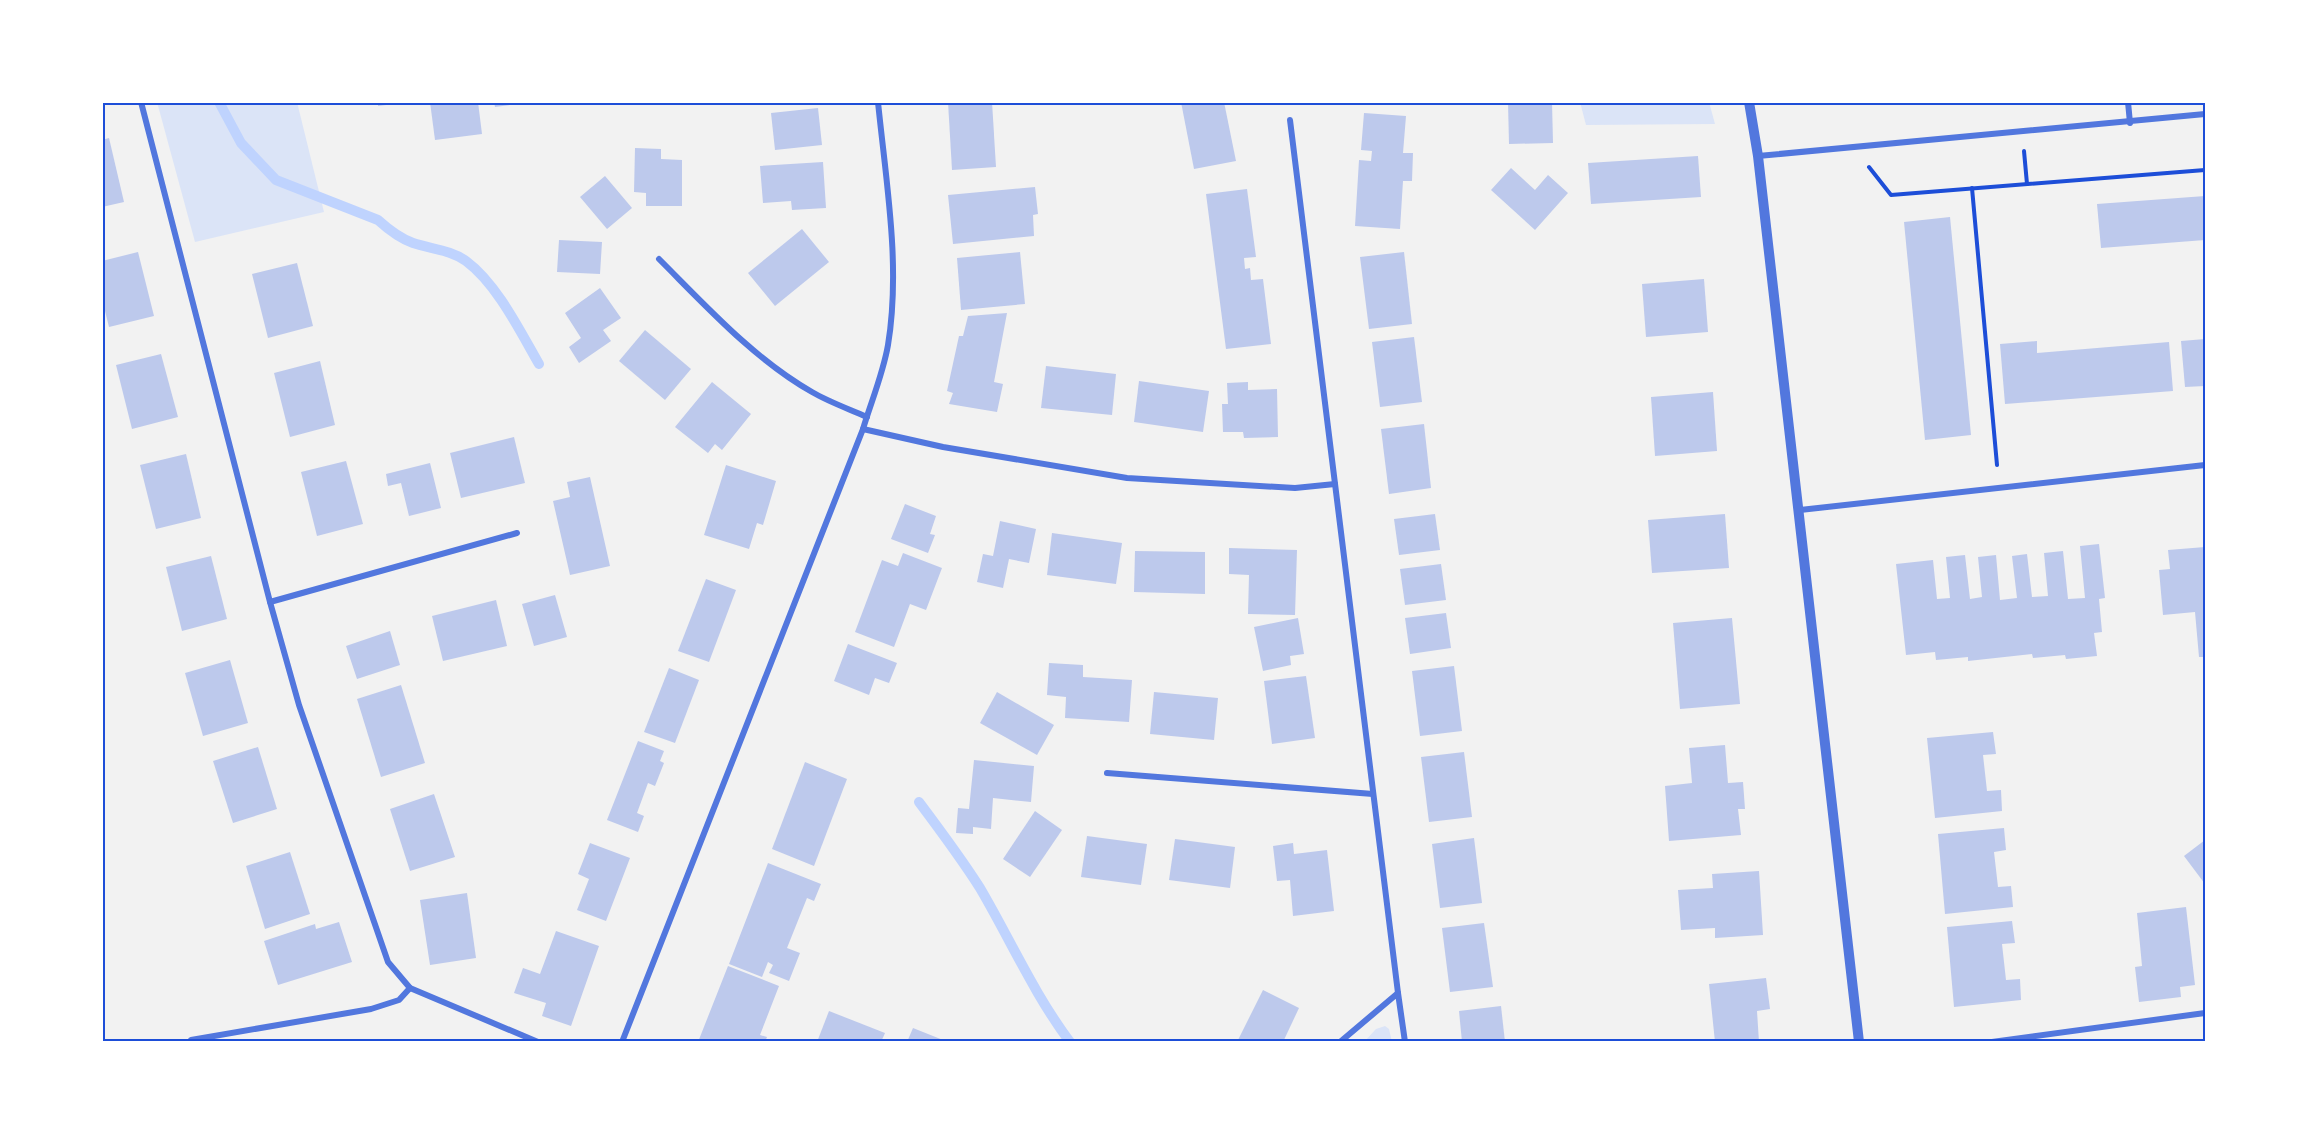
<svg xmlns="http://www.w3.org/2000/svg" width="2307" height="1144" viewBox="0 0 2307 1144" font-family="Overpass,sans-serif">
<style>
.green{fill:#dbe4f7}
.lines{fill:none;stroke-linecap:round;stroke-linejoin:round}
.stream{stroke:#bfd3fe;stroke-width:10}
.building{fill:#bdc9ec}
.path{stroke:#1d4ed8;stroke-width:4}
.minor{stroke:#5277de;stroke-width:6}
.tertiary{stroke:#5277de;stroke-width:10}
.neatline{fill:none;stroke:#1d4ed8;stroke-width:2}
</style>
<rect width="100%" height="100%" fill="#f2f2f2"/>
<g class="green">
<path d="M157,102H297L324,212L195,242Z"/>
<path d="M1580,102H1709L1715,124L1586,125Z"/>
<path d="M1385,1026L1389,1029L1392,1042H1364L1376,1029Z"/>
</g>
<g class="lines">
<g class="stream">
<path d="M219,102L241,143L276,180L378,220C389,230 399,238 413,243C431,249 451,250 466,261C497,284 520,331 539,364"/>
<path d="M919,802C940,830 961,858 980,888C1010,939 1034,994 1070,1042"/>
</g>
</g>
<g class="building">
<path d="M378,102H402V103L378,106Z"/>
<path d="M430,102H478L482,134L435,140Z"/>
<path d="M494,102H516L517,104L495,107Z"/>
<path d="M948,102H992L996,167L952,170Z"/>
<path d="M1181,102H1224L1236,161L1194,169Z"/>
<path d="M1508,102H1552L1553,143L1509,144Z"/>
<path d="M818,108L822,145L775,150L771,113Z"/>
<path d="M1364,113L1406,116L1403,153H1413L1412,181H1403L1400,229L1355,226L1359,160L1371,161L1372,151L1361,150Z"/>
<path d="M109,138L124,202L102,207V140Z"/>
<path d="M635,148L661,149V159L682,160V206H646V193L634,192Z"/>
<path d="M1698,156L1701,197L1591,204L1588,163Z"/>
<path d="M823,162L826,208L792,210L791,201L763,203L760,166Z"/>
<path d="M1511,168L1535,190L1548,175L1568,193L1535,230L1491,190Z"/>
<path d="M605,176L632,208L607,229L580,197Z"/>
<path d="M1035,187L1038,214L1033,215L1034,236L953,244L948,195Z"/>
<path d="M1247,189L1256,257L1244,258L1245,269L1250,268L1251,280L1263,279L1271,344L1226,349L1206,194Z"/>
<path d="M2205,196V240L2101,248L2097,204Z"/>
<path d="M1950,217L1971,435L1925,440L1904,222Z"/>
<path d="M802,229L829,262L775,306L748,273Z"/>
<path d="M559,240L602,242L600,274L557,272Z"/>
<path d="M138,252L154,316L109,327L102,299V261Z"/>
<path d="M1020,252L1025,304L961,310L957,258Z"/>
<path d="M1404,252L1412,324L1369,329L1360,257Z"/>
<path d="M297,263L313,326L268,338L252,274Z"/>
<path d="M1704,279L1708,332L1646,337L1642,284Z"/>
<path d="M600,288L621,318L603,330L611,341L579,363L569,347L581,338L565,313Z"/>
<path d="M1007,313L994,382L1003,384L997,412L949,404L953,393L947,391L959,336H963L968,316Z"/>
<path d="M645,330L691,369L665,400L619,361Z"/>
<path d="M1414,337L1422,402L1380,407L1372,342Z"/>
<path d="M2205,339V386L2185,387L2181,341Z"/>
<path d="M2037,341V353L2169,342L2173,391L2005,404L2000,344Z"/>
<path d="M161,354L178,417L132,429L116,365Z"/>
<path d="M320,361L335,425L290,437L274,373Z"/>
<path d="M1046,366L1116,374L1112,415L1041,408Z"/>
<path d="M1139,381L1209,391L1203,432L1134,422Z"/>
<path d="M712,382L751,414L722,450L715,444L708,453L675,427Z"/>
<path d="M1248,382V390L1277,389L1278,437L1244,438L1243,432H1223L1222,404H1228L1227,383Z"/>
<path d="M1713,392L1717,451L1655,456L1651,397Z"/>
<path d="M1424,424L1431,488L1389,494L1381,429Z"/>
<path d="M514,437L525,483L461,498L450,453Z"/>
<path d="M186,454L201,518L156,529L140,465Z"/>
<path d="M346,461L363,524L317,536L301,472Z"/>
<path d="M430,463L441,508L409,516L401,483L388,486L386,474Z"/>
<path d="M726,465L776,481L763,525L757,523L749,549L704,535Z"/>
<path d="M590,477L610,566L570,575L553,501L570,497L567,482Z"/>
<path d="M905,504L936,516L930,534L935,535L928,553L891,539Z"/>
<path d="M1435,514L1440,550L1399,555L1394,519Z"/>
<path d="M1725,514L1729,568L1652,573L1648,520Z"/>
<path d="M1000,521L1036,529L1029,563L1009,559L1003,588L977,582L983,554L993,556Z"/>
<path d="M1052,533L1122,543L1116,584L1047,575Z"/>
<path d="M2099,544L2105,598L2099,599L2102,632L2094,633L2097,656L2066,659L2065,655L2033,658L2032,654L1968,661V657L1936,660L1935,652L1906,655L1896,564L1933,560L1937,599L1950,598L1946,557L1965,555L1970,599L1982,597L1978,557L1996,555L2000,600L2017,598L2012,556L2027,554L2032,597L2048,596L2044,553L2063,551L2068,599L2085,598L2080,546Z"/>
<path d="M2205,547V657H2199L2195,612L2163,615L2159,570L2170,569L2168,550Z"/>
<path d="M1229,548L1297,550L1295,615L1248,614L1249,575L1229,574Z"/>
<path d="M1135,551L1205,552V594L1134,592Z"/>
<path d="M903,553L942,568L926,610L910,604L894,647L855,632L882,560L898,566Z"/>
<path d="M211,556L227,619L182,631L166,567Z"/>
<path d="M1441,564L1446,600L1405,605L1400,569Z"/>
<path d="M706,579L736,590L709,662L678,651Z"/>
<path d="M555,595L567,637L534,646L522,604Z"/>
<path d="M496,600L507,646L443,661L432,616Z"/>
<path d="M1446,613L1451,648L1410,654L1405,618Z"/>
<path d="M1298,618L1304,654L1290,656L1291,665L1263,671L1254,627Z"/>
<path d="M1732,618L1740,704L1680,709L1673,623Z"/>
<path d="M390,631L400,665L357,679L346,646Z"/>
<path d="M848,644L897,663L889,683L875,678L869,695L834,681Z"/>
<path d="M230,660L248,723L203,736L185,673Z"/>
<path d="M1049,663L1083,665V677L1132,680L1129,722L1065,718L1066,697L1047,695Z"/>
<path d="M1454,666L1462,731L1420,736L1412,671Z"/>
<path d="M669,668L699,680L675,743L644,732Z"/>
<path d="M1306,676L1315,738L1272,744L1264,681Z"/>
<path d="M401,685L425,763L381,777L357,699Z"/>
<path d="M997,692L1054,725L1037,755L980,723Z"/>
<path d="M1154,692L1218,698L1214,740L1150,734Z"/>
<path d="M1993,732L1996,754L1983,755L1987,791L2001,790L2002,811L1935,818L1927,738Z"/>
<path d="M638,741L664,751L660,761L664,763L655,786L648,783L637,813L644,816L638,832L607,820Z"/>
<path d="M1725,745L1728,783L1743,782L1745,809H1738L1741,835L1669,841L1665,786L1692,783L1689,748Z"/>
<path d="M258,747L277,809L233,823L213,761Z"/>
<path d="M1464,752L1472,817L1429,822L1421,757Z"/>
<path d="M974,760L1034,766L1031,802L993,798L991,829L973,827V834L956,833L958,808L969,809Z"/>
<path d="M805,762L847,779L814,866L772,849Z"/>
<path d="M434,794L455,857L410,871L390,809Z"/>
<path d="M1035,811L1062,830L1030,877L1003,859Z"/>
<path d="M2004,828L2006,850L1994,852L1998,887L2011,886L2013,907L1945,914L1938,834Z"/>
<path d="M1087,836L1147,844L1141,885L1081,877Z"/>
<path d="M1474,838L1482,903L1440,908L1432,844Z"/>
<path d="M1175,839L1235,847L1230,888L1169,880Z"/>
<path d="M2205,840V884L2184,856Z"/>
<path d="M590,843L630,858L606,921L577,910L589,879L578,874Z"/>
<path d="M1293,843L1294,854L1327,850L1334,911L1293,916L1290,880L1277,881L1273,846Z"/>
<path d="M290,852L310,914L265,929L246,866Z"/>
<path d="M768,863L821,884L814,901L807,898L787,948L800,953L789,981L769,973L773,965L768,962L762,977L729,964Z"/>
<path d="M1759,871L1763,935L1715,938V928L1681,930L1678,890L1713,888L1712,874Z"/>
<path d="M467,893L476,958L430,965L420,900Z"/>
<path d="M2186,907L2195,985L2180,987L2181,997L2139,1002L2135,967L2142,966L2137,913Z"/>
<path d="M2012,921L2015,943L2002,944L2006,980L2020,979L2021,1000L1954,1007L1947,927Z"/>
<path d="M339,922L352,962L278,985L264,941L315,924L316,929Z"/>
<path d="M1484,923L1493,987L1450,992L1442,928Z"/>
<path d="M556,931L599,946L571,1026L542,1016L546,1003L514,993L523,968L540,974Z"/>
<path d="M728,966L779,986L760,1035L767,1037L765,1042H698Z"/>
<path d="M1766,978L1770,1009L1757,1011L1759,1042H1715L1709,984Z"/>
<path d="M1263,990L1299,1008L1283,1042H1237Z"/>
<path d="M1501,1006L1505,1042H1462L1459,1011Z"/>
<path d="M829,1011L885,1033L881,1042H817Z"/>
<path d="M913,1028L948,1042H907Z"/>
</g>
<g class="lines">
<g class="path">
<path d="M2024,151L2027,184"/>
<path d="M1869,167L1891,195L2205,170"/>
<path d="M1972,188L1997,465"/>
</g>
<g class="minor">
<path d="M141,102L270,602L299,705L388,962L410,988L538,1042"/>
<path d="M2128,102L2130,123"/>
<path d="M1290,120L1398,993"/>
<path d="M1758,156L2205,114"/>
<path d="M659,259C706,306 754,359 812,392C829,402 849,409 867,417"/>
<path d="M863,429L943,447L1127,478L1295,488L1335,484"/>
<path d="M1800,510L2205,465"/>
<path d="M270,602L517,533"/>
<path d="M1107,773L1373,794"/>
<path d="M191,1040L371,1009L399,1000L410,988"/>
<path d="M622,1042L863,429C871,402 883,374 888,345C901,266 886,182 878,102"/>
<path d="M1340,1042L1398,993L1405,1042"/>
<path d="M1992,1042L2205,1013"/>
</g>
<path class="tertiary" d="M1749,102L1758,156L1859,1042"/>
</g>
<rect width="2307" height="1144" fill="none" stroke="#ffffff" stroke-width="207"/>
<rect x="104" y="104" width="2100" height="936" class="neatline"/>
</svg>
